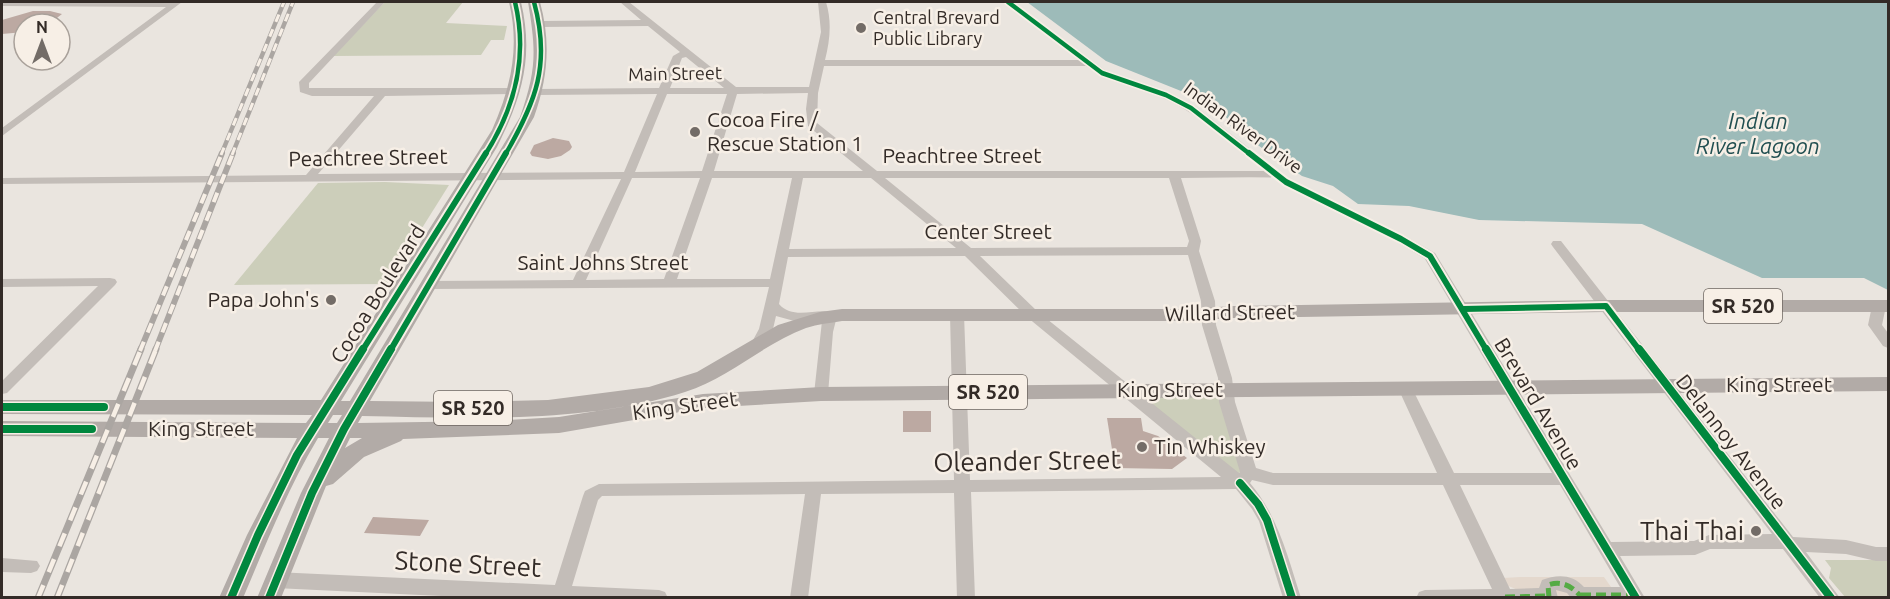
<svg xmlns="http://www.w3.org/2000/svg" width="1890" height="599" viewBox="0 0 1890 599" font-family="Ubuntu,sans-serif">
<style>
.green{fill:#ccceba}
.plaza{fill:#e4d8cd}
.water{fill:#9dbbb9}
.building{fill:#bca9a2}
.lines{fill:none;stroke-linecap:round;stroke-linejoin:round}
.minor{fill:#c3bdb8;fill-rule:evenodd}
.major{fill:#b2aba7;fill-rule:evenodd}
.rail-far2-casing{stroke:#aba6a2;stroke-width:4.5}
.rail-far1-casing{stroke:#aba6a2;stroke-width:6}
.rail-casing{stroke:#aba6a2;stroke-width:7}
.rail-far2{stroke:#f7efe6;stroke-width:3;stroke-dasharray:8;stroke-linecap:butt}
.rail-far1{stroke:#f7efe6;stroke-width:4;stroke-dasharray:10;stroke-linecap:butt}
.rail{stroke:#f7efe6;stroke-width:4.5;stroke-dasharray:14;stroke-linecap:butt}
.quiet{stroke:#54ab44;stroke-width:5;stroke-dasharray:10 5;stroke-linecap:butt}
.cycleway-far2-casing{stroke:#f7efe6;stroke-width:8}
.cycleway-far1-casing{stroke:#f7efe6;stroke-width:10}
.cycleway-casing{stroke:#f7efe6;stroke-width:11}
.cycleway-far2{stroke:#00873e;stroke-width:4.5}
.cycleway-far1{stroke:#00873e;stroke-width:6}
.cycleway{stroke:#00873e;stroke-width:8}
.poi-dot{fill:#736c67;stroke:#f7efe6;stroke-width:2}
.labels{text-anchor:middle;stroke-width:5;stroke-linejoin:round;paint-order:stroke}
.far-poi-label{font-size:18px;fill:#332b27;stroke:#f7efe6;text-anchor:start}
.far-street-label{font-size:18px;fill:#332b27;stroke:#f7efe6}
.shield{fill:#f7efe6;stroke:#6e6660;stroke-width:1.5}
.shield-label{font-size:20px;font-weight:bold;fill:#332b27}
.poi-label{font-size:21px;fill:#332b27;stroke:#f7efe6;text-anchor:start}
.street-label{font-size:21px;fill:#332b27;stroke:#f7efe6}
.water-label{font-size:22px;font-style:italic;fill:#214f51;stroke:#f7efe6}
.near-street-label{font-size:26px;fill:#332b27;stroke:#f7efe6}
.near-poi-label{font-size:26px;fill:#332b27;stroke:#f7efe6;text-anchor:end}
</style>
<rect width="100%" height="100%" fill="#eae5df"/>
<g class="green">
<path d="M385,2H463L446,23L507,26L504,40H491L481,55L333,56Z"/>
<path d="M385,182L449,185L387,284L234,285L318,183Z"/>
<path d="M1220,395L1241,471L1238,474L1141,396Z"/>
<path d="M1825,560H1888V597H1845L1829,578L1831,568Z"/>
</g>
<path class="plaza" d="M1520,577H1604L1618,597H1535L1506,585L1503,578Z"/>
<path class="water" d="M1027,2H1888V290L1864,278H1762L1642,224L1479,220L1409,206L1358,204L1333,186L1302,176L1229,125L1231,123L1221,111L1212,113L1181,91L1106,61Z"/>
<g class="building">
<path d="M33,11H50L62,14L49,24H24V32L2,34V20Z"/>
<path d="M553,138L569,141L572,147L570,150L561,156L548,159L532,156L530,153L534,145Z"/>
<rect x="903" y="411" width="28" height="21"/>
<path d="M1107,418H1141L1143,431L1158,436L1187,458L1172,469L1115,468Z"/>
<path d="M373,517L429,520L420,536L364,533Z"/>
</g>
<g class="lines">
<g class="minor">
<path d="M2,2H182L2,136V128L166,7L2,6Z"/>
<path d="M377,2H385L309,83V88H515L520,91L515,94L385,96L318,174L624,172L657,94L536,95L531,92L536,89L659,88L673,56L680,52L648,26L541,27L536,24L541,21L641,20L620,2H629L736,87H809L821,32L818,2H826C832,22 830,40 825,60H1079L1004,2H1013L1106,71L1170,93L1195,106L1290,180L1405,236L1435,253L1611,542L1694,541L1709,535L1772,534L1553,247L1551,244L1553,241H1561L1793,537L1846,540L1876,547H1888V561H1876L1846,554L1806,552L1840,598H1820L1783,549H1710L1695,555L1620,556L1645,598H1571L1567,593L1556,590L1558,598H1416L1419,592L1425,590L1492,589L1443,485H1273L1252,480L1250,483C1278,516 1288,557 1301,598H1283L1259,521L1252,509L1236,489L971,492L975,598H957L954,493L821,494L808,598H790L805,494L602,496L598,500L572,586L659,590L665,592L668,598H483L275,588L269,585L266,580L269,575L275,572L555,585L583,496L585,491L599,484L954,480L950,314L957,310L964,314L970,480L1221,477L1027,317L965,256L788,257L779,304C795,323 825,303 837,316L833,332L828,394L826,398H816L814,394L822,321L798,322L776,316L773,329L764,345L759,347L752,342L759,329L769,287L429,289L422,285L429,281L573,280L621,179L2,184V178L306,175L374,96H312L300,92L299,82ZM686,57L724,88H670L682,58ZM824,66H1086C1109,83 1137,86 1163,98C1200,114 1232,145 1264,171H877L817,123L818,93ZM808,93L806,109L808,126L863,171H714L737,94ZM667,94H727L702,171L635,172ZM1273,177L1282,184L1397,242L1425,259L1552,473H1454L1412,388L1410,384H1400L1398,388L1437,473H1273L1256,468L1235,402L1232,378L1216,325L1215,301L1199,251L1201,241L1181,178ZM632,178H700L664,279L586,280ZM712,178H792L770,279H677ZM803,178H871L956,248L789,249ZM885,178H1169L1189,241L1187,247L971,248ZM1188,255L1201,301L1202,325L1218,378L1219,402L1240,472L1239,473L1037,311L980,256ZM1460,485H1560L1620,587H1584C1573,574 1557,574 1542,580L1539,588L1510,589Z"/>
<path d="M110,278L115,279L117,282L115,285L7,393L2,394V381L98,286L2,287V279Z"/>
<path d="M1879,302L1886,306L1882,325L1888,333V348L1883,346L1868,325L1872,306Z"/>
<path d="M2,558L37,561L40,566L37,571L31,573L2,572Z"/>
</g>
<path class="major" d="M509,2H521C534,57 522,97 497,147L341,401H350L520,117C537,69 536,50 528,2H540C551,42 548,78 534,117L370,401L465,402L548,400L649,387L697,372L778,325L820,312L842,309H1186L1234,306L1606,300H1888V312H1606L1234,318L1186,321H842C830,323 818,324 806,328C763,344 729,378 685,392C585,424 466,418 362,416L358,423L489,421L559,417L703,394L821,387L1888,377V391L821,401L703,408L559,433L403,439L401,441L364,457L333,484L326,486L281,598H257L301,493L329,438H318C288,488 266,544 243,598H219L247,535L297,438L2,436V421L306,423L312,415L2,414V400H321L492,130C511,87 520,48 509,2ZM333,415H342L337,423H328ZM350,438H362L345,448Z"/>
<g class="rail-far2-casing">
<g id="rail-far2">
<path d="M221,155L284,2"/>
<path d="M232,155L293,2"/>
</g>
</g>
<g class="rail-far1-casing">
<g id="rail-far1">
<path d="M140,351L222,153"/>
<path d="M155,351L233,153"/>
</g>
</g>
<g class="rail-casing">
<g id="rail">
<path d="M38,598L141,349"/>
<path d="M57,598L156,349"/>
</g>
</g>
<use href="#rail-far2" class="rail-far2"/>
<use href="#rail-far1" class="rail-far1"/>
<use href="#rail" class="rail"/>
<g class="quiet">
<path d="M1581,595H1634"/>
<path d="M1505,597L1549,596"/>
<path d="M1549,598L1548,585C1563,580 1573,587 1582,598"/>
</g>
<g class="cycleway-far2-casing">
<g id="cycleway-far2">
<path d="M1008,2L1102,73L1166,95L1191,108L1251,155"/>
<path d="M485,155C515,108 528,56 515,2"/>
<path d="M505,155C536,102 551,64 534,2"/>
</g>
</g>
<g class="cycleway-far1-casing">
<g id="cycleway-far1">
<path d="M1249,153L1286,182L1401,239L1430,256L1487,351"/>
<path d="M1463,309L1606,306L1640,351"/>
<path d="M362,351L486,153"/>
<path d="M390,351L506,153"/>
</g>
</g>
<g class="cycleway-casing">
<g id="cycleway">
<path d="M1486,349L1636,598"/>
<path d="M1639,349L1831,598"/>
<path d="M2,407H104"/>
<path d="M2,429H92"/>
<path d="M1240,483L1258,504L1267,520L1292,598"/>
<path d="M231,598L258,535L297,455L363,349"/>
<path d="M269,598L312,493L344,429L391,349"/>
</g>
</g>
<use href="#cycleway-far2" class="cycleway-far2"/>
<use href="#cycleway-far1" class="cycleway-far1"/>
<use href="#cycleway" class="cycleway"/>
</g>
<g class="poi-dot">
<circle cx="861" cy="28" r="6"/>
<circle cx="695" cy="132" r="6"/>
<circle cx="331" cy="300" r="6"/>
<circle cx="1142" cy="447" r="6"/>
<circle cx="1756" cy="531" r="6"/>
</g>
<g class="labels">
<g class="far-poi-label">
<text x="873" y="24">Central Brevard<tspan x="873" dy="21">Public Library</tspan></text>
</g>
<g class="far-street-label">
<text transform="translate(675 74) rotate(-1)" y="6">Main Street</text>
<text transform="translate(1243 128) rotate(36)" y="6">Indian River Drive</text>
</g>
<g class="shield">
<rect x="1704" y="289" width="78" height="34" rx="4.5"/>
<rect x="949" y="375" width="78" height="34" rx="4.5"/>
<rect x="434" y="391" width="78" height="34" rx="4.5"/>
</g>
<g class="shield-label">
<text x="1743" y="313">SR 520</text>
<text x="988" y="399">SR 520</text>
<text x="473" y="415">SR 520</text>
</g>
<g class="poi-label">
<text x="707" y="127">Cocoa Fire /<tspan x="707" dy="24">Rescue Station 1</tspan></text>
<text x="319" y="307" text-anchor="end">Papa John's</text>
<text x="1154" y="454">Tin Whiskey</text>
</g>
<g class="street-label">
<text x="962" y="163">Peachtree Street</text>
<text transform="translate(368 158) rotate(-1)" y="7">Peachtree Street</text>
<text x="988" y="239">Center Street</text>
<text x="603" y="270">Saint Johns Street</text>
<text transform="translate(378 294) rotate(-58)" y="7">Cocoa Boulevard</text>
<text transform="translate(1230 313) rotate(-1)" y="7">Willard Street</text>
<text x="1779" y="392">King Street</text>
<text x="1170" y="397">King Street</text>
<text transform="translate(1538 404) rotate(59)" y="7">Brevard Avenue</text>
<text transform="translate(685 406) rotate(-8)" y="7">King Street</text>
<text x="201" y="436">King Street</text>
<text transform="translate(1731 442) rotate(52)" y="7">Delannoy Avenue</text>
</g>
<g class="water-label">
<text x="1758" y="129">Indian<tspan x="1758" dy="25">River Lagoon</tspan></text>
</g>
<g class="near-street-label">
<text transform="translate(1027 461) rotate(-1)" y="9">Oleander Street</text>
<text transform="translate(468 564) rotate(3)" y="9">Stone Street</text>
</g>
<g class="near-poi-label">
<text x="1744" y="540">Thai Thai</text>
</g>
</g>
<rect width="1890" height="599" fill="none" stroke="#332b27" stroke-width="6"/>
<g transform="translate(42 42)"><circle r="28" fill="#f7efe6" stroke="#a9a19a" stroke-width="1.5"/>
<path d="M0-4.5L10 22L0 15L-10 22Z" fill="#736c67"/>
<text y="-9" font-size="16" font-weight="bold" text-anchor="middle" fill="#332b27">N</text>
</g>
</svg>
